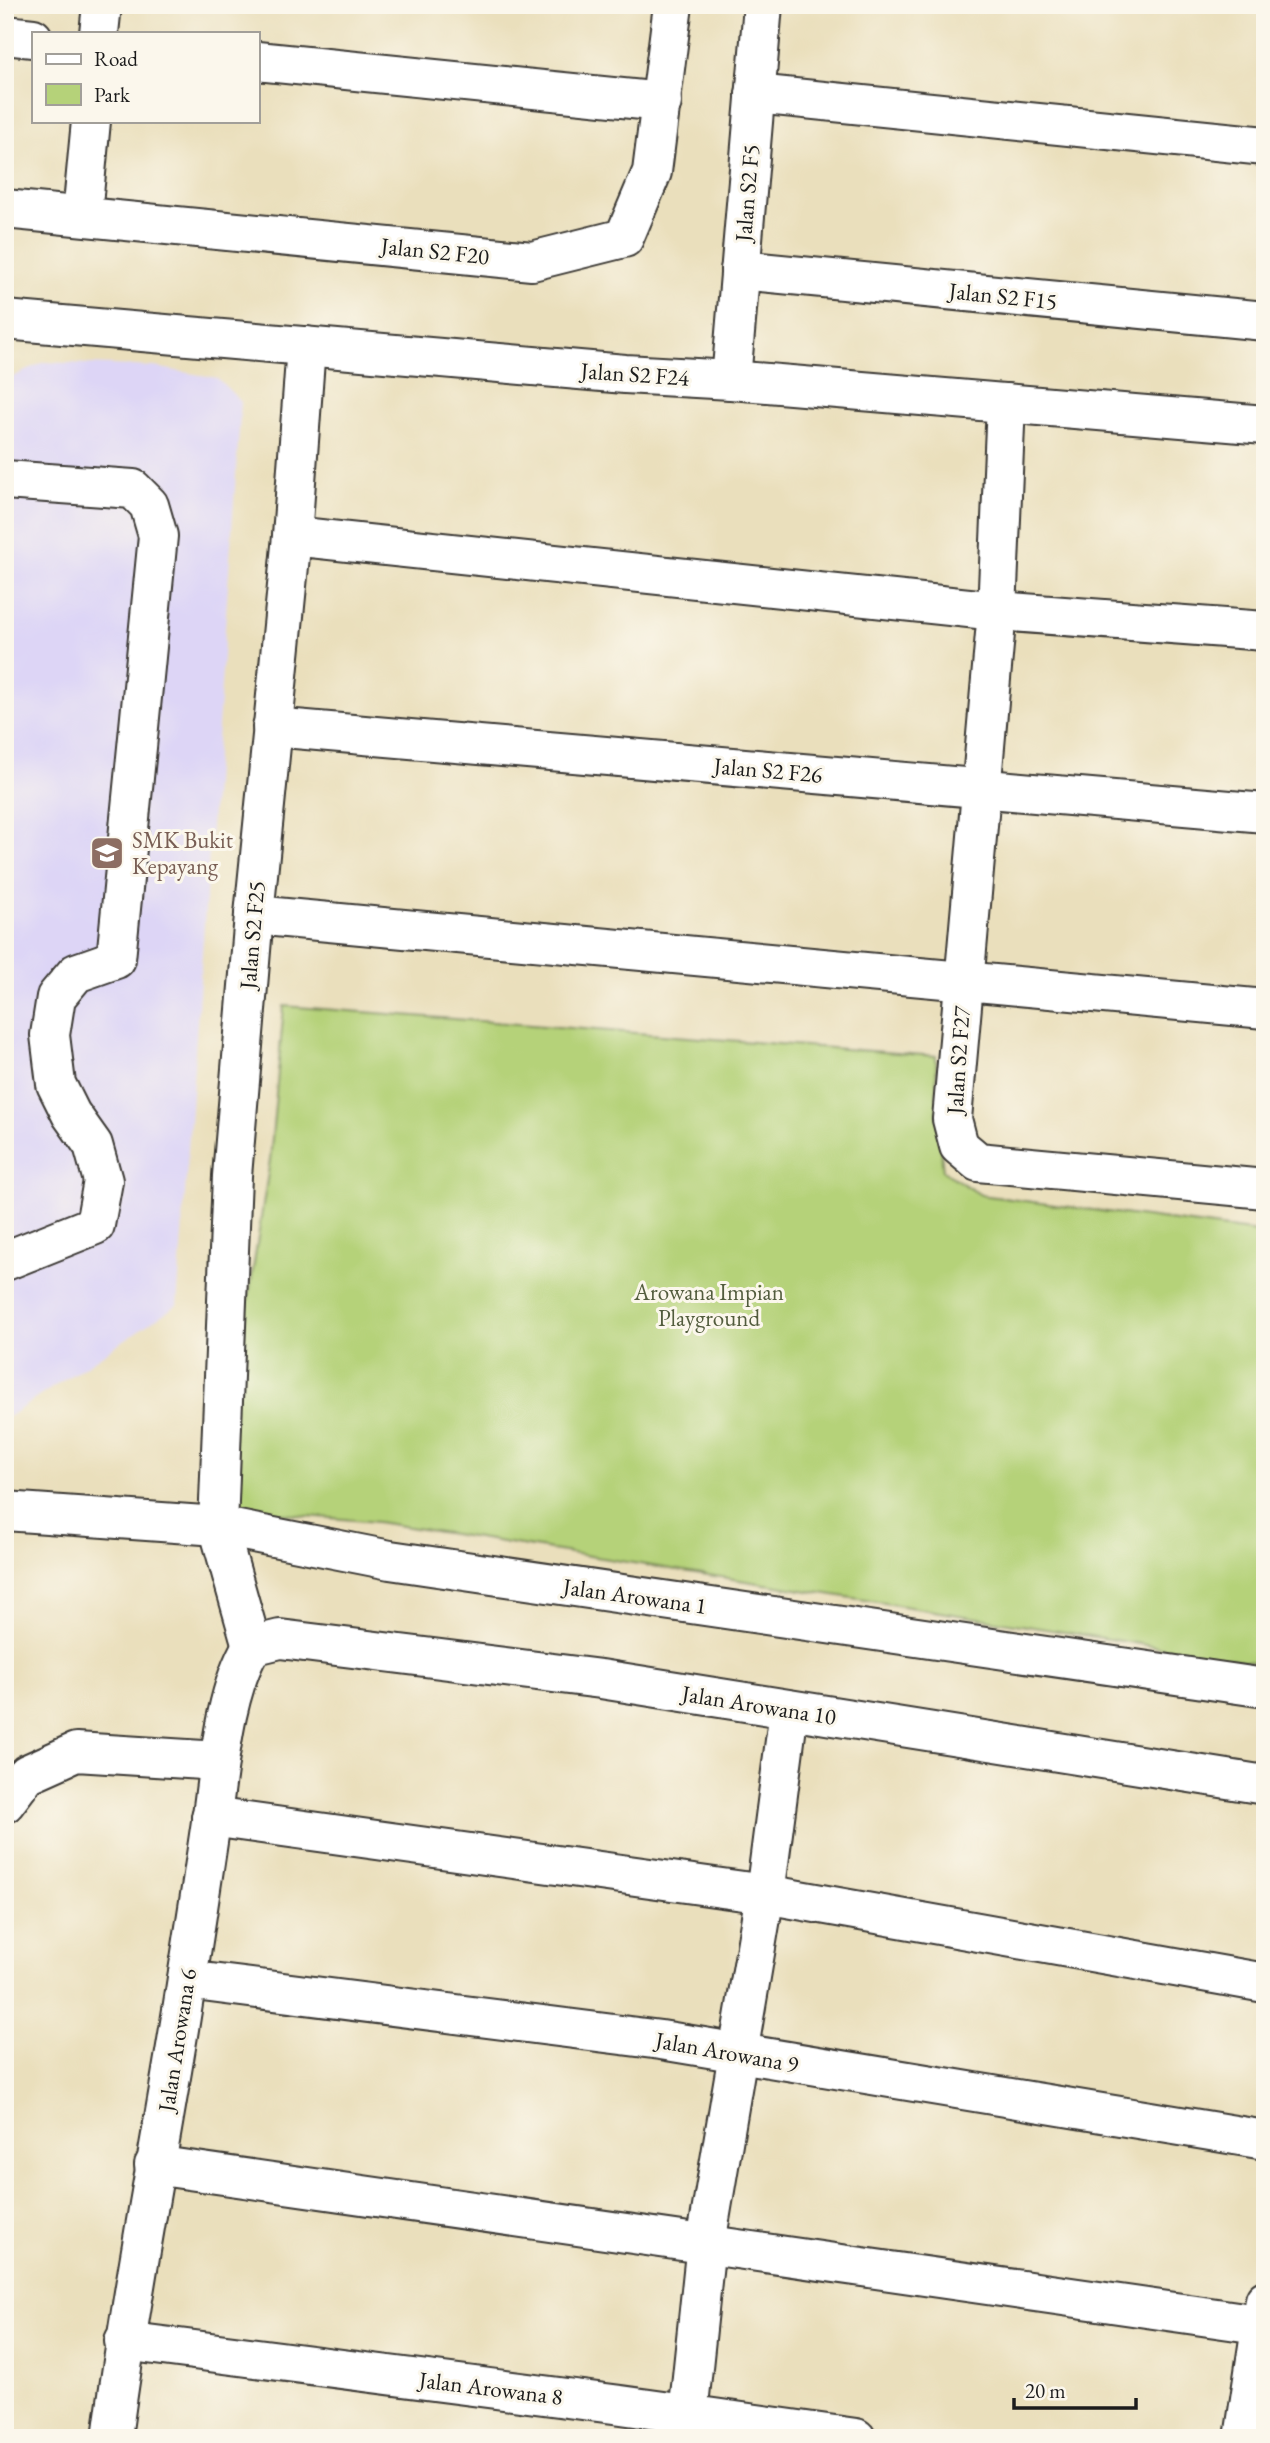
<svg xmlns="http://www.w3.org/2000/svg" width="1270" height="2443" viewBox="0 0 1270 2443" font-family="'EB Garamond',serif">
<style>
.built{fill:#ddd5f6}
.green{fill:#b5d279;stroke:#68774a;stroke-width:2}
.lines{fill:none;stroke-linecap:round;stroke-linejoin:round}
.minor-casing{stroke:#3b3934;stroke-width:42}
.minor{stroke:#fff;stroke-width:38}
.labels{text-anchor:middle;stroke-width:6;stroke-linejoin:round;paint-order:stroke}
.street-label{font-size:23px;fill:#1c1c1c;stroke:#fbf7ec}
.education-label{font-size:23px;fill:#785e54;stroke:#fbf7ec;text-anchor:start}
.park-label{font-size:23px;fill:#525c3d;stroke:#fbf7ec}
</style>
<rect width="100%" height="100%" fill="#fbf7ec"/>
<filter id="ink" filterUnits="userSpaceOnUse"><feTurbulence type="fractalNoise" baseFrequency=".0143" numOctaves="2"/><feDisplacementMap in="SourceGraphic" scale="14" xChannelSelector="R" yChannelSelector="G"/><feConvolveMatrix kernelMatrix="1 2 1 2 8 2 1 2 1" color-interpolation-filters="sRGB"/></filter>
<filter id="wash" filterUnits="userSpaceOnUse"><feTurbulence type="fractalNoise" baseFrequency=".00686" numOctaves="4" result="noise"/><feDisplacementMap in="SourceGraphic" scale="28" xChannelSelector="R" yChannelSelector="G"/><feGaussianBlur stdDeviation="1.57" result="paint"/><feColorMatrix in="noise" values="0 0 0 0 0 0 0 0 0 0 0 0 0 0 0 0 0 1.4 0 .05"/><feComposite in="paint" operator="in"/></filter>
<g filter="url(#wash)">
<rect width="100%" height="100%" fill="#eadfbc"/>
<path class="built" d="M44,362L154,367L217,378L241,402L177,1305L5,1419V381Z"/>
<path class="green" d="M284,1006L936,1056L937,1114L943,1171L981,1195L1265,1233V1664L377,1522L216,1508L270,1160Z"/>
</g>
<g filter="url(#ink)">
<g class="lines">
<g class="minor-casing">
<g id="minor">
<path d="M99,33L102,5"/>
<path d="M5,35L33,38"/>
<path d="M257,61L662,102"/>
<path d="M755,94L1265,146"/>
<path d="M5,209L532,261L624,238L652,172L673,5"/>
<path d="M82,215L91,121"/>
<path d="M740,270L1265,321"/>
<path d="M5,320L625,374L731,380L1265,425"/>
<path d="M731,380L763,5"/>
<path d="M1006,403L997,611L952,1119L959,1146L978,1162L1265,1189"/>
<path d="M5,480L133,489L149,505L158,536L116,959L76,973L56,997L50,1035L56,1084L71,1114L93,1145L103,1181L95,1225L5,1261"/>
<path d="M292,536L997,611L1265,631"/>
<path d="M272,727L1265,813"/>
<path d="M254,915L1265,1009"/>
<path d="M5,1511L218,1526L390,1560L1265,1688"/>
<path d="M252,1646L218,1526L232,1176L254,915L292,536L306,346"/>
<path d="M252,1646L280,1639L601,1679L1265,1785"/>
<path d="M5,1803L27,1774L76,1752L219,1761"/>
<path d="M211,1817L765,1894L1265,1983"/>
<path d="M187,1980L661,2040L1265,2140"/>
<path d="M154,2165L1265,2325"/>
<path d="M124,2341L621,2405L856,2438"/>
<path d="M112,2438C132,2283 164,2131 187,1978C196,1923 204,1869 212,1815C219,1764 225,1690 252,1646"/>
<path d="M683,2438L688,2415L706,2243L765,1894L789,1710"/>
<path d="M1244,2438L1265,2300"/>
</g>
</g>
<use href="#minor" class="minor"/>
</g>
</g>
<defs>
<g id="school-square" transform="scale(1.75)"><rect x="-9" y="-9" width="18" height="18" rx="4" fill="#8d6e63" stroke="#fbf7ec"/><path d="M0-5L7-2L0 1L-7-2ZM-4 1L0 2.5L4 1V4Q0 6-4 4Z" fill="#fff"/></g>
</defs>
<g fill-rule="evenodd">
<use href="#school-square" x="107" y="853"/>
</g>
<g class="labels">
<g class="street-label">
<text transform="translate(747 193) rotate(-85)" y="8">Jalan S2 F5</text>
<text transform="translate(435 251) rotate(6)" y="8">Jalan S2 F20</text>
<text transform="translate(1003 296) rotate(6)" y="8">Jalan S2 F15</text>
<text transform="translate(635 374) rotate(4)" y="8">Jalan S2 F24</text>
<text transform="translate(768 770) rotate(5)" y="8">Jalan S2 F26</text>
<text transform="translate(252 935) rotate(-85)" y="8">Jalan S2 F25</text>
<text transform="translate(958 1060) rotate(-86)" y="8">Jalan S2 F27</text>
<text transform="translate(635 1596) rotate(8)" y="8">Jalan Arowana 1</text>
<text transform="translate(759 1705) rotate(9)" y="8">Jalan Arowana 10</text>
<text transform="translate(177 2040) rotate(-81)" y="8">Jalan Arowana 6</text>
<text transform="translate(727 2052) rotate(10)" y="8">Jalan Arowana 9</text>
<text transform="translate(491 2388) rotate(7)" y="8">Jalan Arowana 8</text>
</g>
<g class="education-label">
<text x="132" y="848">SMK Bukit<tspan x="132" dy="26">Kepayang</tspan></text>
</g>
<g class="park-label">
<text x="709" y="1300">Arowana Impian<tspan x="709" dy="26">Playground</tspan></text>
</g>
</g>
<rect width="1270" height="2443" fill="none" stroke="#fbf7ec" stroke-width="28"/>
<rect x="32" y="32" width="228" height="91" fill="#fbf7ec" stroke="#a29f99" stroke-width="2"/>
<rect x="46" y="54" width="35" height="10" fill="#ffffff" stroke="#a29f99" stroke-width="2"/>
<text x="94" y="66" font-size="21" fill="#1c1c1c">Road</text>
<rect x="46" y="84" width="35" height="21" fill="#b5d279" stroke="#a29f99" stroke-width="2"/>
<text x="94" y="102" font-size="21" fill="#1c1c1c">Park</text>
<path d="M1014 2398v10h122v-10" fill="none" stroke="#1c1c1c" stroke-width="3.5"/>
<text x="1025" y="2398" font-size="21" fill="#1c1c1c" stroke="#fbf7ec" stroke-width="5" paint-order="stroke">20 m</text>
</svg>
